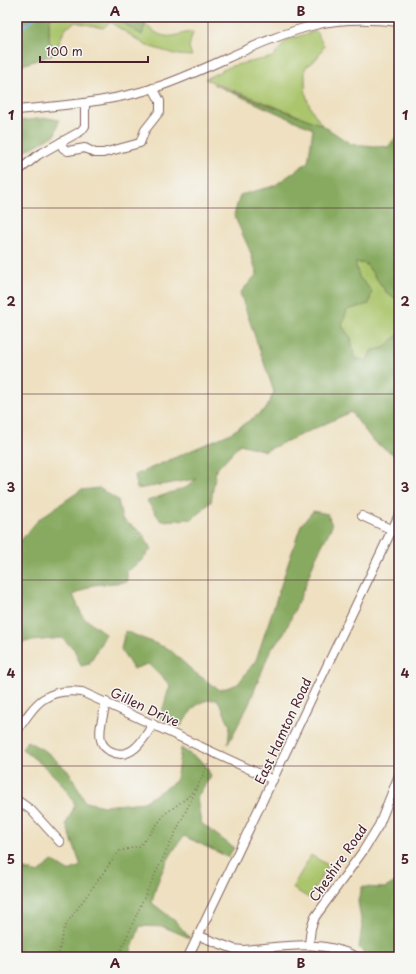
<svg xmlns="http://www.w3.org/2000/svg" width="416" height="974" viewBox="0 0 416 974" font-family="'Playpen Sans',sans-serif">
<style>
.green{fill:#aac56c;stroke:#7a724c}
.forest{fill:#87aa60;stroke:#686446}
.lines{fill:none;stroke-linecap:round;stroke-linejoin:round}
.stream{stroke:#70b1e4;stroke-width:2}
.minor-casing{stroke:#83635f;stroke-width:10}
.path{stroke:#83635f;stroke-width:1.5;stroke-dasharray:1 3;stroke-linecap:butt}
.minor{stroke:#fff;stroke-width:8}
.grid{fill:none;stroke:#4a1f2b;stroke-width:1;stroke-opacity:0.55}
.labels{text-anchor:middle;stroke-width:3;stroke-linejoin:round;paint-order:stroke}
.street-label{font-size:13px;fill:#4a1f2b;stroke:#f6f6f2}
.neatline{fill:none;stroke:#4a1f2b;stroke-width:1.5}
.grid-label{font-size:13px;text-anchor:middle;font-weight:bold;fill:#4a1f2b}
</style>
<rect width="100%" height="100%" fill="#f6f6f2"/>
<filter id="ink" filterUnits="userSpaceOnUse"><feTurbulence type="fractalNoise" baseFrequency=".025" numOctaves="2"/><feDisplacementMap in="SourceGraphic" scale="8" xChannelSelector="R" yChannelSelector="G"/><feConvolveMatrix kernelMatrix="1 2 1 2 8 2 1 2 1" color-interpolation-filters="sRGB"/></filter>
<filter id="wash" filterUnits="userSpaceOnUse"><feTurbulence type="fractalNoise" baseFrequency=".012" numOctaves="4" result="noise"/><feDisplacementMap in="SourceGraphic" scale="16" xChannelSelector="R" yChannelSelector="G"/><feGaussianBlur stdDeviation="0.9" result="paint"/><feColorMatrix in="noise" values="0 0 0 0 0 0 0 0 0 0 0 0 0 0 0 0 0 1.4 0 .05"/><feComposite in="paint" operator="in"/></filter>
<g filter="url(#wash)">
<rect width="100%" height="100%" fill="#eee0c0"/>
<g class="green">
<path d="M52,17H114L142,35L144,24C154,31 160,38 173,36C180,35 185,32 193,32L189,47L192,56L178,55L147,46L110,22L103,28L75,22L65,29L54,54L49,40V19Z"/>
<path d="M316,31L324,46L317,58L305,68C305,97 305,101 322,125L205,79L231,66L273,57L287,40Z"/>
<path d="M355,262L366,264L387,293L399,300V334L384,348L371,351L367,361L354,358L351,338L342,326L347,310L372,291L359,277Z"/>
<path d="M311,855L328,865L309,898L292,888Z"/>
</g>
<g class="forest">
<path d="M17,17H52L49,20V40L54,54L17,67Z"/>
<path d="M114,17H147L142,35Z"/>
<path d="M213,84L322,125L351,144L388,147L399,134V300L387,293L366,264L355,262L359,277L372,291L369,304L347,310L342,326L351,338L354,358L367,361L371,351L384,348L399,334V458L373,441L351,412L265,451L240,444L216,470L211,502L192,519L161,521L147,501L187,487L196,479L137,489L135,475L231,433L266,409L274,392L240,293L257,274L250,251L234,215L240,195L274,186L308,162L313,129Z"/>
<path d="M48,118L59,120L55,135L22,153L17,161V121Z"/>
<path d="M99,488L118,500L122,519L142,533L151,549L141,561L127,571V582L93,585L73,595L83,617L106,634L89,664L81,666L74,649L62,638L22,642L17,665V545L39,519L81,490Z"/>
<path d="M313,511L328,514L332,526L315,559L305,586L284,634L270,651L249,704L228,744L230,725L218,700C197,698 192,710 181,726L160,718L170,685L148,664L133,669L121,649L125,631L169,649L194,672L220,690L238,684L256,660L301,525Z"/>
<path d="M27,741L47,752L70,773L85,802L104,806L144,802L176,781L181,748L205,764L211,776L197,797L201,823L234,848L228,857L184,836C168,856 157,878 152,903L175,921L190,938L164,927L140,926L129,957H17V867L39,873L52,861L68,871L81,866L66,824L75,805C63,780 44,766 22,749Z"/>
<path d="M399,880V954L397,957H368L359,948L362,926L358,901L362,887L385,888Z"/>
</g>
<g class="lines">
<path class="stream" d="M17,27L26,25L36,17"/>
</g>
</g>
<g filter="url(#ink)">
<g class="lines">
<g class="minor-casing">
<g id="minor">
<path d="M17,110C66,105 115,102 163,85C214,67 262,38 315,25C342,18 371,19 399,22"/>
<path d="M61,142L63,148L68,151L85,148L95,153H103L140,143L145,130L160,111V101L153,88"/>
<path d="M17,172L38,155L81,131L85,126V104"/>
<path d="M362,516L399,533"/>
<path d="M106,702C104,714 98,728 101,740C102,745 105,748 110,751C131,762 144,739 153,724"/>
<path d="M17,731C35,704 46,687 82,692L273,780"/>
<path d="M17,800L31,810L60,842"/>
<path d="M199,936L234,949L243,950C283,947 320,938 357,957"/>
<path d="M309,944L311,928L315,917L363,851L379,825L399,775"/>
<path d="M188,957L399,515"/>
</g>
</g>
<g class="path">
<path d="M58,957L63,932L67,923L114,858L120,851L140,846L166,813L188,797L199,783L210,760"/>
<path d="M118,957L146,893L198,786"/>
</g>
<use href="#minor" class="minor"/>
</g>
</g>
<path class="grid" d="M208,17V957M17,208H399M17,394H399M17,580H399M17,766H399"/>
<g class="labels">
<g class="street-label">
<text transform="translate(145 707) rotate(25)" y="5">Gillen Drive</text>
<text transform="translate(283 731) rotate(-65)" y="5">East Hamton Road</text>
<text transform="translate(338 863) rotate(-55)" y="5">Cheshire Road</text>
</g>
</g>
<rect width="416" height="974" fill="none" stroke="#f6f6f2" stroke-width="44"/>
<path d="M40 56v6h108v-6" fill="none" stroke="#4a1f2b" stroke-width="2"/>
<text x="46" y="56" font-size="12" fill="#4a1f2b" stroke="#f6f6f2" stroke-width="3" paint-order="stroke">100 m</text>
<rect x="22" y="22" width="372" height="930" class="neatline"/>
<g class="grid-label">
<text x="115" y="16">A</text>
<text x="301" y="16">B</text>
<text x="11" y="120">1</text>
<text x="405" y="120">1</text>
<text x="11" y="306">2</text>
<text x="405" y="306">2</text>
<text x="11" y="492">3</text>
<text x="405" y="492">3</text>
<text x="11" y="678">4</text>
<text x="405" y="678">4</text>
<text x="11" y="864">5</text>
<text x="405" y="864">5</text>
<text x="115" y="968">A</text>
<text x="301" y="968">B</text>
</g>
</svg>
